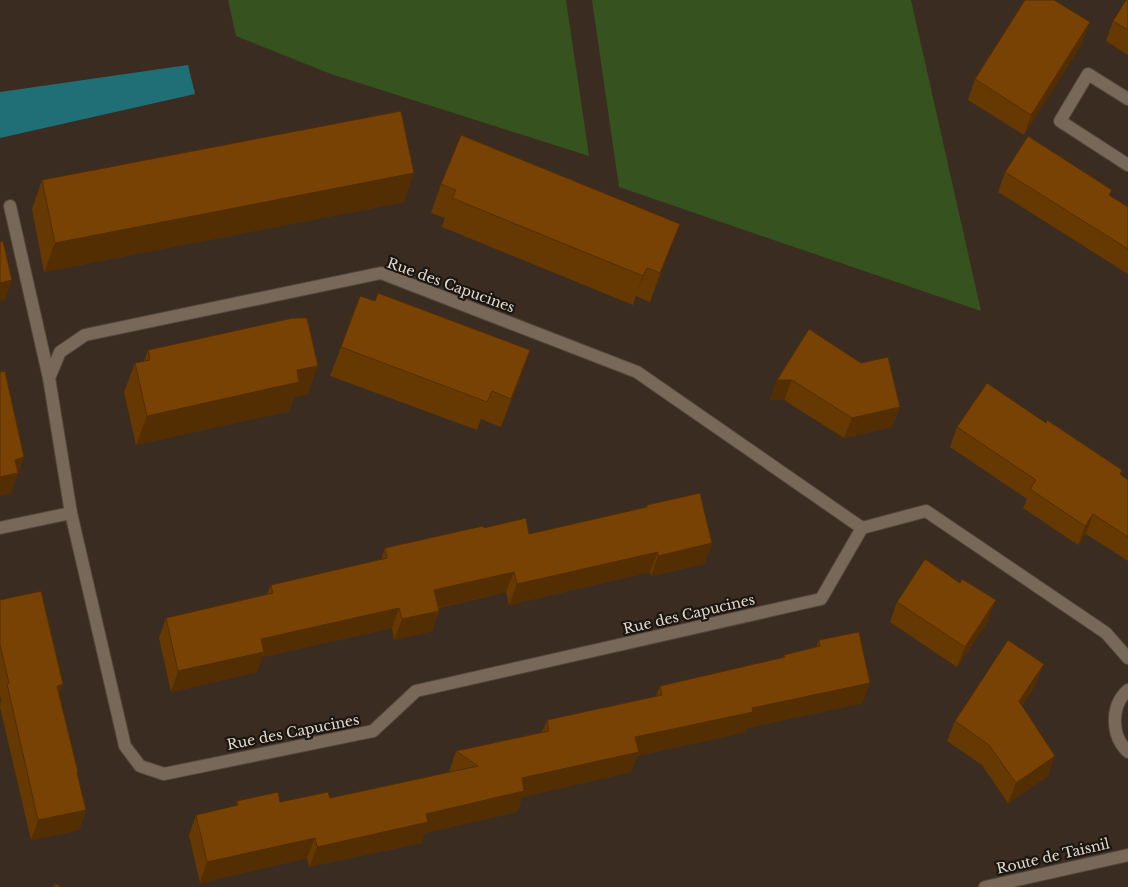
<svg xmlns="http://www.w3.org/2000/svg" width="1128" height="887" viewBox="0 0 1128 887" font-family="'Libre Baskerville',serif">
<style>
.green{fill:#36531f}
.water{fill:#206e76}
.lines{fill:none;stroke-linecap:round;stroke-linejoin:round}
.minor-casing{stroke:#53473c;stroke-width:14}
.minor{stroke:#78685a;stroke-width:12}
.wall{fill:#663903}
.shaded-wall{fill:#532e03}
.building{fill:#774204;stroke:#532e03}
.labels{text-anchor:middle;stroke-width:4.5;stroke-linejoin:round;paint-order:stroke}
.street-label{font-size:14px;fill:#e0d7cf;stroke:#1c1610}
</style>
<rect width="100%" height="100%" fill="#3a2c20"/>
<g class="green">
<path d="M228,0H566L589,156L331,74L236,36Z"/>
<path d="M592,0H911L981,311L619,187Z"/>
</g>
<path class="water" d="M188,65L195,94L0,138V92Z"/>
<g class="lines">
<g class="minor-casing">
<g id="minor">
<path d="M1128,99L1088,74L1060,121L1128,165"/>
<path d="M10,206L49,378"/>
<path d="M381,273L637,372L862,528L821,599L416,691L373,731L164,774L140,766L125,746L71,513L49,378L60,352L85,335Z"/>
<path d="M0,528L71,513"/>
<path d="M862,528L926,511L1106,633L1128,658"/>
<path d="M1128,690C1110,706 1111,736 1128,752"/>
<path d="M985,887L1128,855"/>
</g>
</g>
<use href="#minor" class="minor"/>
</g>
<g class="wall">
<path d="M1128,0V55L1106,41L1113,21Z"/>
<path d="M1082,43L1024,135L968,100L975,79Z"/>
<path d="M1005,172L1110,196L1128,207V274L998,192Z"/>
<path d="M42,180L404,202L44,272L32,209Z"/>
<path d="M441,184L669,252L650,302L636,296L633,305L442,227L445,218L431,213Z"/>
<path d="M809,329L900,407L892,427L844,438L784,400H770L777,380Z"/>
<path d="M341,347L520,379L501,427L481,419L477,430L330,376Z"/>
<path d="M148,350L308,394L294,397L289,411L136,445L124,392L135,363L144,361Z"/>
<path d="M1046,423L1122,470L1121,475L1128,480V561L1086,534L1078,545L1023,508L1027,499L950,447L957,427Z"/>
<path d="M647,505L712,543L704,564L651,576L650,572L509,605L506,592L439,608V611L432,631L394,640L392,628L262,657L257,672L171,692L159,638L166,618L267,594L271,585L381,560L385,548L484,528L529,534L646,507Z"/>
<path d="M0,600L59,694L86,810L79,830L31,840L0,707L1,699L0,696Z"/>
<path d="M897,602L988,621L957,667L890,622Z"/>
<path d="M819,640L863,703L747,728L746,732L637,756L631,772L522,797L517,812L425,833L421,843L309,867L307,858L200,883L189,835L196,815L236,806L237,801L280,802L330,798L449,772L456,751L542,732L547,720L656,696L660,686L783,658L784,655L816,647Z"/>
<path d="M1036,684L1022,706L1048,776L1008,803L982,765L947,741L955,721Z"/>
</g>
<g class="shaded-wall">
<path d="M1090,22L1082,43L1024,135L1031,115Z"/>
<path d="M414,173L404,202L44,272L55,243Z"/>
<path d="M680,224L669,252L650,302L660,273Z"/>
<path d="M647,268L636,296L633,305L643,276Z"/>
<path d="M12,280L5,300L0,301V283Z"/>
<path d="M530,350L520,379L501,427L511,399Z"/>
<path d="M318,366L308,394L294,397L289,411L136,445L147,416L297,370Z"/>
<path d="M777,380H792L784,400H770Z"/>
<path d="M900,407L892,427L844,438L852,418Z"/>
<path d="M24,457L11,494L0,496V477L15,460Z"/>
<path d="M1093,514L1086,534L1078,545L1085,526Z"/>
<path d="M712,543L704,564L651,576L658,556Z"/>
<path d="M658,552L650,572L509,605L517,584Z"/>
<path d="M514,572L506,592L427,610L434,590Z"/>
<path d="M996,600L988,621L957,667L965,647Z"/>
<path d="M399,608L392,628L262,657L257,672L171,692L178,671L261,639Z"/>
<path d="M439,611L432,631L394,640L402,619Z"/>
<path d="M1044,664L1036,684L1011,722L1019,701Z"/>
<path d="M870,683L863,703L747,728L746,732L637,756L631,772L522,797L517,812L425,833L421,843L309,867L317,847L426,814L522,778L635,737L752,708Z"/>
<path d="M63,684L55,704L57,686Z"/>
<path d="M1055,756L1048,776L1008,803L1016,783Z"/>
<path d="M86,810L79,830L31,840L38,820Z"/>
<path d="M315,838L307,858L200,883L207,862Z"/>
</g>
<g class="building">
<path d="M1025,0H1054L1090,22L1031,115L975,79Z"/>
<path d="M1126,0H1128V30L1113,21Z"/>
<path d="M401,111L414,173L55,243L42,180Z"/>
<path d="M461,135L680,224L660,273L647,268L643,276L452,198L456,190L441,184Z"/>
<path d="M1028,136L1112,190L1109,195L1128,207V249L1005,172Z"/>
<path d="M3,241L12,280L0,283V242Z"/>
<path d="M378,293L530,350L511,399L492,391L487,402L341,347L360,296L375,301Z"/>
<path d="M293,318H307L318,366L297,370L299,382L147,416L135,363L150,360L148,350Z"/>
<path d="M809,329L861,363L888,357L900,407L852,418L792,380H777Z"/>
<path d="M5,371L24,457L15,460L18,473L0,477V372Z"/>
<path d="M987,383L1046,423L1047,420L1122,470L1120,474L1128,480V537L1093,514L1085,526L1030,489L1036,480L957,427Z"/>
<path d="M700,493L712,543L658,556V552L517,584L514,572L434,590L439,611L402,619L399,608L261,639L264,652L178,671L166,618L273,593L271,585L387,558L385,548L483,526L484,528L526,518L529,534L647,507V505Z"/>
<path d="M925,559L960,583L962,579L996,600L965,647L897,602Z"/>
<path d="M41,591L63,684L57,686L78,772L77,773L86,810L38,820L7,684L9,683L0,645V600Z"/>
<path d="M859,632L870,683L752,708L753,712L635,737L639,752L522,778L524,791L426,814L428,822L317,847L315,838L207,862L196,815L238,805L237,801L278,792L280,802L328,792L330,798L478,766L456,751L549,731L547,720L662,695L660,686L785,657L784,655L820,646L819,640Z"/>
<path d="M1008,640L1044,664L1019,701L1055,756L1016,783L989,745L955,721Z"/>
<path d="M56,884L61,887H53Z"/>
</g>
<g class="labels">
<g class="street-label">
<text transform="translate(451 285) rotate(20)" y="5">Rue des Capucines</text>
<text transform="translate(689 614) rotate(-13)" y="5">Rue des Capucines</text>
<text transform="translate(293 732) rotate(-11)" y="5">Rue des Capucines</text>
<text transform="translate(1053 856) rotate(-13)" y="5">Route de Taisnil</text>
</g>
</g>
</svg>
